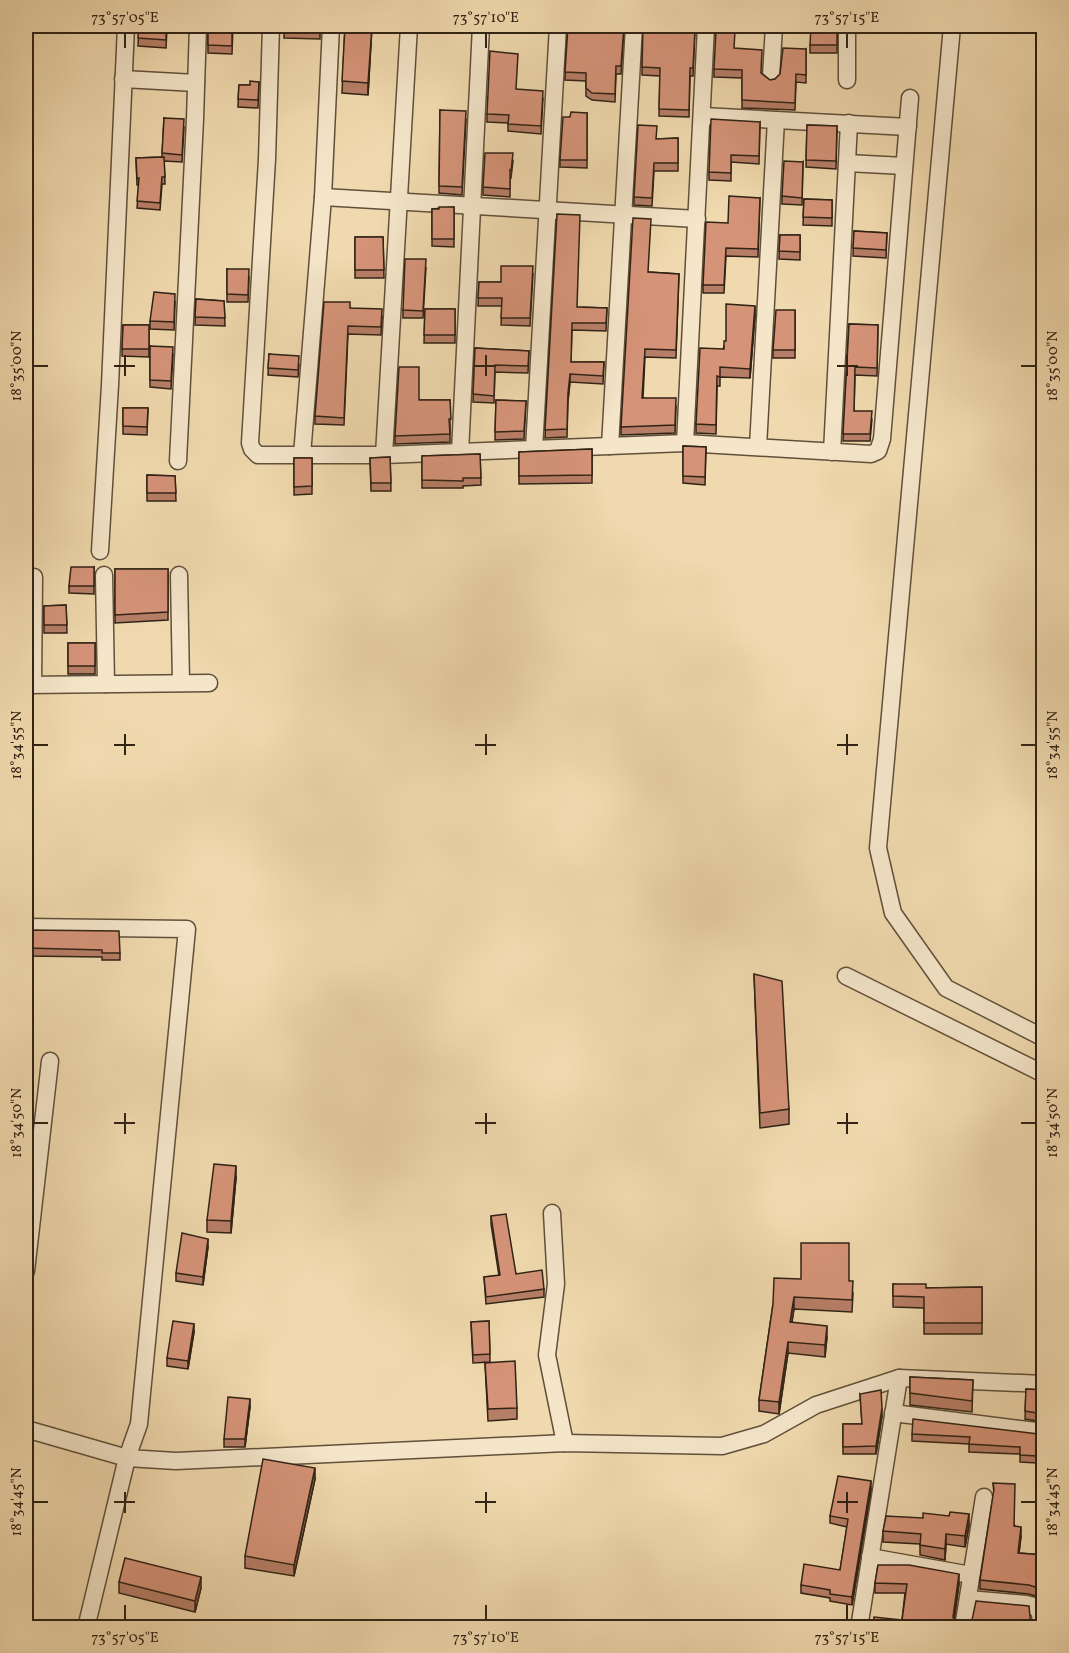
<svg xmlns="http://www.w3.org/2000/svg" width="1069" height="1653" viewBox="0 0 1069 1653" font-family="Vollkorn,serif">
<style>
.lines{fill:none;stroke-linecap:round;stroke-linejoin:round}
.minor-casing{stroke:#60503b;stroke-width:19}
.minor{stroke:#f5e6ca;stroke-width:16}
.wall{fill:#b77e67;stroke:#302215;stroke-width:1.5}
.shaded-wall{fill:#956754;stroke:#302215;stroke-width:1.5}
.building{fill:#d59378;stroke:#302215;stroke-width:1.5}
.ticks{fill:none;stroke:#302215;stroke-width:2}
.neatline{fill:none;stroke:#302215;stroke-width:2}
.ticks-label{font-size:15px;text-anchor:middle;fill:#302215}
</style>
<rect width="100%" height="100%" fill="#f0d9ae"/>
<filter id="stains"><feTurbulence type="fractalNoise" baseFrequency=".00333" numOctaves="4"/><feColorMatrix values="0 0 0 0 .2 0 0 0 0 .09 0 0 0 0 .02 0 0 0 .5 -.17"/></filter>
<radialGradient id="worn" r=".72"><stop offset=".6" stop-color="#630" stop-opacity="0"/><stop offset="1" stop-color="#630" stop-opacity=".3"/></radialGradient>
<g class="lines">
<g class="minor-casing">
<g id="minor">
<path d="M271,26L267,159L250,443L252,449L258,455H302"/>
<path d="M331,26L323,197L302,455H384L685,443L871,454L878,451L882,439L910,98"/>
<path d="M847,26V80"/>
<path d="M952,26L878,848L893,913L946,988L1044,1038"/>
<path d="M771,77L774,26"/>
<path d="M123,79L196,83"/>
<path d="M703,116L908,127"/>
<path d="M847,163L904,166"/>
<path d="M323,197L697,219"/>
<path d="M685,443L706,26"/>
<path d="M610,446L634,26"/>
<path d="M758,447L776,120"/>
<path d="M534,449L558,26"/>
<path d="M460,452L481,26"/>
<path d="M832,452L849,123"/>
<path d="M384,455L409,26"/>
<path d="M178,461L195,119L198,26"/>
<path d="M100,551L110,385L126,26"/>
<path d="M104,575L106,684"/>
<path d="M179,575L181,683"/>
<path d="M26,685L209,683"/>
<path d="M33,685L34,577"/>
<path d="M26,927L187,929L139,1424L127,1458L176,1461L565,1443L722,1446L764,1434L816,1405L899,1378L1044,1384"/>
<path d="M846,976L1044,1074"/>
<path d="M552,1213L556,1284L547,1355L565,1443"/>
<path d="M26,1271L50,1061"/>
<path d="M893,1413L1044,1432"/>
<path d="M26,1429L127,1458L86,1628"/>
<path d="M870,1557L971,1575"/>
<path d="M968,1599L1026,1604L1034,1606L1040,1612L1041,1628"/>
<path d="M859,1628L899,1378"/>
<path d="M963,1628L984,1497"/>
</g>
</g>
<use href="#minor" class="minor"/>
</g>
<g class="wall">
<path d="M139,26H188L187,31L167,29L166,48L138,46Z"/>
<path d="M208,26H233L232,54L208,53Z"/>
<path d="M284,26H320V39L284,38Z"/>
<path d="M345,26H372L368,95L342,93Z"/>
<path d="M512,26H548L547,30L512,27Z"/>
<path d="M568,26H624L621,74H616L615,102L592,100L586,96V81L565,80Z"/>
<path d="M643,26L695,29L693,76H690L689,117L659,116L660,76L642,75Z"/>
<path d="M837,26V53H810V45Z"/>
<path d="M734,48L761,73L770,80L775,79L806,49V83L796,82L795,110L742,108V78L714,77V69Z"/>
<path d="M259,82L258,108L238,107L239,85H250Z"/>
<path d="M516,89L543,98L541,134L508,131V123L487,122V114Z"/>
<path d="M440,110L466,119L462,195L439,193Z"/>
<path d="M587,113V168L560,167V160L570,117Z"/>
<path d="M164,118L184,127L182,162L164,161L165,184H162L160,210L137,208L139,185H137L136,158L162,157Z"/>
<path d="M760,122L759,164L731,162V181L709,180V172Z"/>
<path d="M807,125L837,126L836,169L806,167Z"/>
<path d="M678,138V171H654L652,206L634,205V197L657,139Z"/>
<path d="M513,161L511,178H510V197L483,195V187Z"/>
<path d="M803,162L802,205L782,204V196Z"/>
<path d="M760,198L758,257L726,256L724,293H703V285L728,223Z"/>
<path d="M804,199L832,200V226L803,225Z"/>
<path d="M454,207V247L432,246V209Z"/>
<path d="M557,214L577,307L607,308L606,331L572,330L571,362H604L603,384L570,382L568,401L567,437L545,438Z"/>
<path d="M854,231L887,233L886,258L853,256Z"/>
<path d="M780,235H800V260L779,259Z"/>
<path d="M355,237H383L384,278H355Z"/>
<path d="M426,267L423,318H403V310Z"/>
<path d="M227,269L249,277L248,302H227Z"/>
<path d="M649,272L679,274L676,358L645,357L643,398L676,406L675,433L621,435V427Z"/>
<path d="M533,274L530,326L501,325L502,306H478L479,282H501Z"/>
<path d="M196,299L224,301L225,326L195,325Z"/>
<path d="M175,302L174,330L150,329V321Z"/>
<path d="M350,308L382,316L381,335L348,334L344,425L315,424V416Z"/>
<path d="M425,309H455V343H424Z"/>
<path d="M795,310V358H773V350Z"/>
<path d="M755,315L750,378L720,377V386H717L716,434L696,433V424L726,341Z"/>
<path d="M849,324L878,325L877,376L855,375L854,411L872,419L870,441H843Z"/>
<path d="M123,325H149V357L122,356Z"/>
<path d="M150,346L173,354L171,389L150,387Z"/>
<path d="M475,348L529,351L528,373L495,372L494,403L473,402Z"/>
<path d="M269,354L299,364L298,377L268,375Z"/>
<path d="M419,400H450V442L395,444V436Z"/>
<path d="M496,400L526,401L524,439L495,440Z"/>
<path d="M123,408H148L147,435L123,434Z"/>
<path d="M683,446L706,447L705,485L683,483Z"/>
<path d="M592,449V483L519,484V452Z"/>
<path d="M480,454L481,485L463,486V488H422V456Z"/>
<path d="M390,457L391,491H371L370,458Z"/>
<path d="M294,458H312V494L294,495Z"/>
<path d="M147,475L175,476L176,501H147Z"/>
<path d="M94,567V594L69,593V586Z"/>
<path d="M115,569H168V620L115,623Z"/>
<path d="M66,605L67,633H44V606Z"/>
<rect x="68" y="643" width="27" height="31"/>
<path d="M26,930L120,953V960H102V957L26,956Z"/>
<path d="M754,974L789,1109V1124L760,1128Z"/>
<path d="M236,1178L231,1233L207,1232V1220Z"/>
<path d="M491,1216L516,1274L544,1289V1297L486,1304L484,1277L499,1276L491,1224Z"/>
<path d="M208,1247L203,1285L176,1281V1273Z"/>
<path d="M801,1279L849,1281L853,1293L852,1312L794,1309L792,1322L827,1337L825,1357L788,1353L779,1414L759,1411V1400L773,1304Z"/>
<path d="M893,1284L926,1288L982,1287V1334H924V1308L893,1307Z"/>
<path d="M489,1321L490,1362L473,1363L471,1322Z"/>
<path d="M194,1332L188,1369L167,1366V1358Z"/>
<path d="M485,1363L517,1408V1419L488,1421Z"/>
<path d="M910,1377L973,1380L972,1412L910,1405Z"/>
<path d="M1026,1389L1044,1390V1422L1025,1419Z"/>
<path d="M860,1394L882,1416L876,1454H843V1424H862Z"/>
<path d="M250,1407L245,1447H224V1439Z"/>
<path d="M912,1434H1038L1037,1463L1020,1462V1454L969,1452V1444L912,1441Z"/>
<path d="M315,1479L294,1576L245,1568V1556Z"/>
<path d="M993,1483L1015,1526L1021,1536L1019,1553L1044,1555V1601L1041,1598L1029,1594L980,1589V1580L994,1494Z"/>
<path d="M871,1489L852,1605L830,1601V1598L801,1593V1585L840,1570L847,1527L830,1523V1516Z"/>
<path d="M969,1525L965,1547L946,1544L945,1560L920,1555V1544L883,1542V1531Z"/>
<path d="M119,1582L201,1588L195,1612L119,1593Z"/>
<path d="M875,1583L959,1584L954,1620L956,1626L902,1620L905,1593H875Z"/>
</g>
<g class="shaded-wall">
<path d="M372,26L368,95V83Z"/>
<path d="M755,306V315L750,378V369Z"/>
<path d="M570,374V382L568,401V393Z"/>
<path d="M29,1119V1127L26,1152V1144Z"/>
<path d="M236,1166V1178L231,1233V1221Z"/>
<path d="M208,1239V1247L203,1285V1277Z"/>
<path d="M794,1297V1309L790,1333V1322Z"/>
<path d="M194,1324V1332L188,1369V1361Z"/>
<path d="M827,1326V1337L825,1357V1345Z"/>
<path d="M788,1342V1353L779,1414V1402Z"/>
<path d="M250,1399V1407L245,1447V1439Z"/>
<path d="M882,1408V1416L876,1454V1446Z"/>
<path d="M315,1468V1479L294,1576V1565Z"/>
<path d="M871,1481V1489L852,1605V1597Z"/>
<path d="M969,1514V1525L965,1547V1536Z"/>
<path d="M1021,1527V1536L1018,1562V1553Z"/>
<path d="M946,1534V1544L945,1560V1549Z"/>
<path d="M959,1574V1584L953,1627V1617Z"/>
<path d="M201,1577V1588L195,1612V1601Z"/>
</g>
<g class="building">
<path d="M139,26H166V40L138,38Z"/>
<path d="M208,26H232V46L208,45Z"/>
<path d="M284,26H320V32L284,30Z"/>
<path d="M345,26H372L368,83L342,81Z"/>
<path d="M568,26H624L621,66H616L615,94L592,93L586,88V73L565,72Z"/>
<path d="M643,26H692V29H695L693,68H690L689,110L659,109L660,68L642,67Z"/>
<path d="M811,26H837V45H810Z"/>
<path d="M716,30L735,31L734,48L762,50L761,73L770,80L775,79L780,74L783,48L806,49V75L796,74L795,103L742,100V70L714,69Z"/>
<path d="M490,51L518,54L516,89L543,91L541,126L508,124L509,115L487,114Z"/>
<path d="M250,81L259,82L258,100L238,99L239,85H250Z"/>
<path d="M440,110L466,111L462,187L439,186Z"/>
<path d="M571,112L587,113V160H560L563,117H570Z"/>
<path d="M164,118L184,119L182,155L162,153Z"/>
<path d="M711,119L760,122L759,156L731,155V173L709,172Z"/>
<path d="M638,125L657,126L656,139L678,138V163H654L652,198L634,197Z"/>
<path d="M807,125L837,126L836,161L806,160Z"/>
<path d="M485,153H513L511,171L510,170V189L483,187Z"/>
<path d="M164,157L165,177H162L160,203L137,201L139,178H137L136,158Z"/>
<path d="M784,161L803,162L802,198L782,196Z"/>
<path d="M729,196L760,198L758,249L726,248L724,285H703L706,222L728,223Z"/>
<path d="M804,199L832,200V218L803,217Z"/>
<path d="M439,207H454V239H432V209H439Z"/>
<path d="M557,214L580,215L577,307L607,308L606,323H572L571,362H604L603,376L570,374L568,393L567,429L545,430Z"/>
<path d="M633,218L651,219L648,272L679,274L676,350L645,349L642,398H676L675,425L621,427Z"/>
<path d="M854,231L887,233L886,250L853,248Z"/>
<path d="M780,235H800V252L779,251Z"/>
<path d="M355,237H383L384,270H355Z"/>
<path d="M405,259H426L423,311L403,310Z"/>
<path d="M501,266H533L530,318H501L502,298H478L479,282H501Z"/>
<path d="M227,269H249L248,295L227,294Z"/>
<path d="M154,292L175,294L174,322L150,321Z"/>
<path d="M196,299L224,301L225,318L195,317Z"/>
<path d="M324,302H350V308L382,309L381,327L348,326L344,418L315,416Z"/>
<path d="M726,304L755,306L750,369L720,367V377L717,376L716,425L696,424L700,348L724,349V341H726Z"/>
<path d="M425,309H455V335H424Z"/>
<path d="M776,310H795V350H773Z"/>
<path d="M849,324L878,325L877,368L855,367L854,411H872L870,434H843Z"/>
<path d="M123,325H149V349H122Z"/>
<path d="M150,346L173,347L171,381L150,380Z"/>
<path d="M475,348L529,351L528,366L495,365L494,396L473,394Z"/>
<path d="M269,354L299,356L298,370L268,368Z"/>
<path d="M399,367H419V400H450L451,419H449L450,434L395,436Z"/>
<path d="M496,400L526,401L524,431L495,432Z"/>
<path d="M123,408H148L147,427L123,426Z"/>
<path d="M683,446L706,447L705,477L683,476Z"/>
<path d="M592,449V475L519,476V452Z"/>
<path d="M480,454L481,478H463V481L422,480V456Z"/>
<path d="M390,457L391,483H371L370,458Z"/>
<path d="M294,458H312V486L294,487Z"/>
<path d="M147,475L175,476L176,493H147Z"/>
<path d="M71,567H94V586H69Z"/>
<path d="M115,569H168V612L115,615Z"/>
<path d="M66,605L67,625H44V606Z"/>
<rect x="68" y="643" width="27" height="23"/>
<path d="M26,687L28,688L27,715H26Z"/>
<path d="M26,930L119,931L120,953H102V950L26,948Z"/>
<path d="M754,974L782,981L789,1109L760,1113Z"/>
<path d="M26,1119H29L26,1144Z"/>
<path d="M214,1164L236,1166L231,1221L207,1220Z"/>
<path d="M506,1214L516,1274L542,1270L544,1289L486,1297L484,1277L500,1275L491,1216Z"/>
<path d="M182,1233L208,1239L203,1277L176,1273Z"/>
<path d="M801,1243H849V1281H853L852,1300L794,1297L790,1322L827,1326L825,1345L788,1342L779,1402L759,1400L773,1304L774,1278L801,1279Z"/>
<path d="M893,1284H926V1288L982,1287V1323H924V1297L893,1296Z"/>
<path d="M173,1321L194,1324L188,1361L167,1358Z"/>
<path d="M489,1321L490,1354L473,1355L471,1322Z"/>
<path d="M515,1361L517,1408L488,1409L485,1363Z"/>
<path d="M910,1377L973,1380L972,1401L910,1393Z"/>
<path d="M1026,1389L1044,1390V1414L1025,1411Z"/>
<path d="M881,1390L882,1408L876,1446L843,1447V1424H862L860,1394Z"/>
<path d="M228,1397L250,1399L245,1439H224Z"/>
<path d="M913,1419L1038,1434L1037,1456L1020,1455V1447L969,1444L970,1437L912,1434Z"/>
<path d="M263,1459L315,1468L294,1565L245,1556Z"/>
<path d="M838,1476L871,1481L852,1597L830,1594V1590L801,1585L804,1564L840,1570L848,1519L830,1516Z"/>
<path d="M993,1483L1015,1484L1014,1526L1021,1527L1018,1553L1044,1555V1591L1041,1589L1029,1585L980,1580L994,1489Z"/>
<path d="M950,1512L969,1514L965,1536L946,1534L945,1549L920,1545L921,1534L883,1531L886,1516L923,1518V1513L949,1516Z"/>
<path d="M125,1558L201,1577L195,1601L119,1582Z"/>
<path d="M878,1565H909L959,1574L953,1617L956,1626L959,1628H873L874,1617L902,1620L907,1584L875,1583Z"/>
<path d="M976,1601L1029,1606L1031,1628H968L971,1625Z"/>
</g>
<path class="ticks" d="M125,33V48M486,33V48M847,33V48M125,355V376M486,355V376M847,355V376M33,366H48M114,366H135M475,366H496M837,366H858M1021,366H1036M125,734V755M486,734V755M847,734V755M33,745H48M114,745H135M475,745H496M837,745H858M1021,745H1036M125,1113V1134M486,1113V1134M847,1113V1134M33,1123H48M114,1123H135M475,1123H496M837,1123H858M1021,1123H1036M125,1492V1513M486,1492V1513M847,1492V1513M33,1502H48M114,1502H135M475,1502H496M837,1502H858M1021,1502H1036M125,1605V1620M486,1605V1620M847,1605V1620"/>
<rect width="1069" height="1653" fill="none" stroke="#f0d9ae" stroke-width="66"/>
<rect x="33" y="33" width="1003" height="1587" class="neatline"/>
<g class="ticks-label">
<text x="125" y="22">73°57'05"E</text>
<text x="486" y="22">73°57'10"E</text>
<text x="847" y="22">73°57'15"E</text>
<text transform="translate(16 366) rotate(-90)" y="5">18°35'00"N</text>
<text transform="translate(1052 366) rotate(-90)" y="5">18°35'00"N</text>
<text transform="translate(16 745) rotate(-90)" y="5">18°34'55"N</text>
<text transform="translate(1052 745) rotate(-90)" y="5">18°34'55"N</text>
<text transform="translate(16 1123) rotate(-90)" y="5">18°34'50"N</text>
<text transform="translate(1052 1123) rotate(-90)" y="5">18°34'50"N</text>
<text transform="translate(16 1502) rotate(-90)" y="5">18°34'45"N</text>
<text transform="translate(1052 1502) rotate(-90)" y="5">18°34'45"N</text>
<text x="125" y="1642">73°57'05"E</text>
<text x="486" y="1642">73°57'10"E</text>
<text x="847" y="1642">73°57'15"E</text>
</g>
<rect width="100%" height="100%" filter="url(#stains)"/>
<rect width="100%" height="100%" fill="url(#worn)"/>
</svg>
